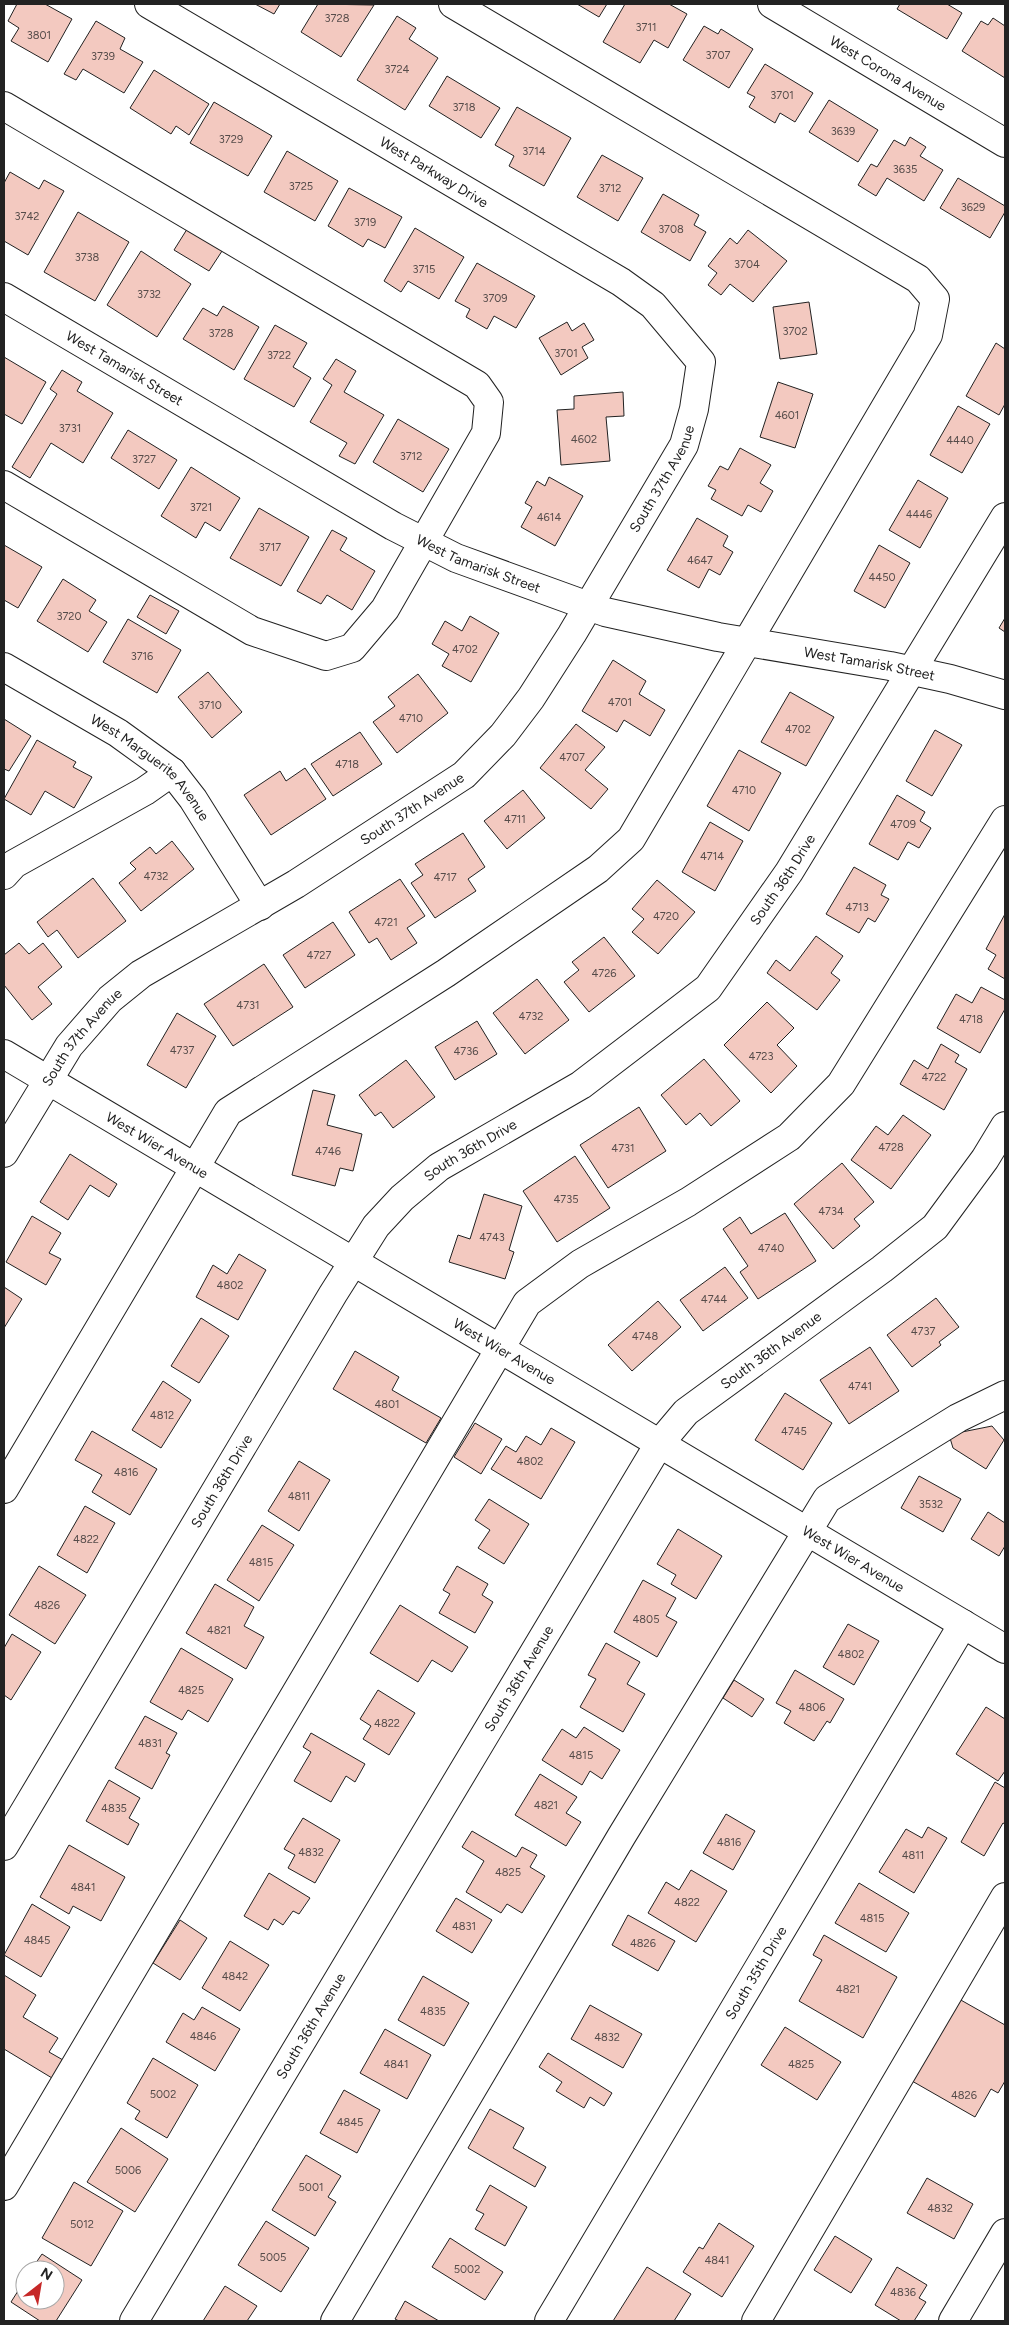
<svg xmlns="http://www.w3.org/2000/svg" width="1009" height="2325" viewBox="0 0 1009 2325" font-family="Figtree,sans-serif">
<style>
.building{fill:#f3c9c0;stroke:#222}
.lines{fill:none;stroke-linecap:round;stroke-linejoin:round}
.minor-casing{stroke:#222;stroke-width:30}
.minor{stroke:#fff;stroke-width:28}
.labels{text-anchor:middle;stroke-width:4;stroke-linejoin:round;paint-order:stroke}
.number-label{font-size:11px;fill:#564c4a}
.street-label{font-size:14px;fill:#222;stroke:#fff}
</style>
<rect width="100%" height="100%" fill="#fff"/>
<g class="building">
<path d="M17,4H45L72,19L48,62L11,41L19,28L8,21Z"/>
<path d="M255,4H280L274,14Z"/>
<path d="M318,4L374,5L341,57L301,32Z"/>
<path d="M577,4H607L599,17Z"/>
<path d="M625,4H669L687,14L668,48L654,40L640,63L603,42Z"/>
<path d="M900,4H947L962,13L947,39L897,9Z"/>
<path d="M397,16L416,28L409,39L438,58L405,110L357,80Z"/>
<path d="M993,18L1005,26V78L962,51L981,21L988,25Z"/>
<path d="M96,21L125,38L120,49L143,62L124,93L83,69L76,80L64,74Z"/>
<path d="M704,26L718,34L721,29L753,49L729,88L683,60Z"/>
<path d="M765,64L813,93L795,122L780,113L775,123L749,107L755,97L747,93Z"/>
<path d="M154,70L209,104L189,135L176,126L171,134L130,108Z"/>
<path d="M447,76L500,108L481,138L429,106Z"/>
<path d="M829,100L878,130L858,162L809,132Z"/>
<path d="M214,102L272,136L248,176L190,143Z"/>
<path d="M517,107L571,138L544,186L509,166L514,156L495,145Z"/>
<path d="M910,137L926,147L920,156L943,170L924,201L887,178L876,196L858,185L871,164L877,167L894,140L905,146Z"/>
<path d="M287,151L338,181L315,221L264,192Z"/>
<path d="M602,155L643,178L618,221L577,197Z"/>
<path d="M10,172L39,189L44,180L64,191L28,255L4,241V183Z"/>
<path d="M958,178L1005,206V212L990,238L940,208Z"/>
<path d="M349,188L402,217L385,248L368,239L363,247L328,226Z"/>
<path d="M663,194L699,215L694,225L706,232L690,261L641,232Z"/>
<path d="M78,212L129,242L95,301L44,272Z"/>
<path d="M189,226L224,248L209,271L174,250Z"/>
<path d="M415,228L464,257L439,299L408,281L401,292L384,281Z"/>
<path d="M748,230L787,261L753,302L730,284L721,295L708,285L717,273L708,266L730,238L737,244Z"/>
<path d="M141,251L191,284L157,337L107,305Z"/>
<path d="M477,263L535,296L516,328L494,316L487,329L466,317L470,309L455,301Z"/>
<path d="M809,302L817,354L780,359L773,307Z"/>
<path d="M223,306L259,327L234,370L183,339L203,308L217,316Z"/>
<path d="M567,322L572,331L584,323L594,340L582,347L588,358L561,375L539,338Z"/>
<path d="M275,325L307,343L293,367L311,378L294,407L244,379Z"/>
<path d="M996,343L1005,349V404L999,415L966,396Z"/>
<path d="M4,357L46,382L22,424L4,414Z"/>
<path d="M336,359L356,371L344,392L384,415L355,464L339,456L347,443L310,422L332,385L323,379Z"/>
<path d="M62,370L82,382L77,391L113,413L83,463L51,443L30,478L12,467L57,394L50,389Z"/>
<path d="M778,382L813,394L795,448L760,437Z"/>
<path d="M623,392L624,416L606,417L610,461L561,465L557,410L574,409V396Z"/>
<path d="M958,406L990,424L962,473L930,455Z"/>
<path d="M398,419L449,449L423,492L373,462Z"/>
<path d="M128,430L177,460L159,489L111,458Z"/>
<path d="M740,448L771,465L760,483L773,491L761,512L748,505L742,516L711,499L716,490L708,486L720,466L728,470Z"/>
<path d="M191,467L240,498L220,531L205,522L196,538L161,516Z"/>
<path d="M549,477L583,496L555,546L521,527L532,507L525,503L537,481L545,486Z"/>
<path d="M918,480L948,498L920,548L889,530Z"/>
<path d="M259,508L309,537L281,586L230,558Z"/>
<path d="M697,518L728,536L723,546L733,552L720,575L709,569L699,588L667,570Z"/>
<path d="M332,530L347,538L340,550L375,571L352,610L327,595L321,604L297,591Z"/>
<path d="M4,545L42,567L18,608L4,600Z"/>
<path d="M879,545L910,563L885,608L854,591Z"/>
<path d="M63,579L96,600L89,611L107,622L88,652L37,621Z"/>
<path d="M150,595L179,611L166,634L137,617Z"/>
<path d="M470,616L499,633L471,682L442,666L449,654L432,644L445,621L462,631Z"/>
<path d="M1005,618V632L999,628Z"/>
<path d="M128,619L181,650L157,693L103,662Z"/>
<path d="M613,660L646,681L639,694L665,710L650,736L624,720L617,732L582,711Z"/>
<path d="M208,672L242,712L212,738L178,697Z"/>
<path d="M418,674L448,713L397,753L373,722L395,706L388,697Z"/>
<path d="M790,692L834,717L806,766L761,742Z"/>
<path d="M4,719L31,736L9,771L4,769Z"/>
<path d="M576,724L605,747L585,770L608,789L591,809L540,768Z"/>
<path d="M935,730L962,745L932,796L906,781Z"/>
<path d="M360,732L382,764L333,796L311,764Z"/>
<path d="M37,740L76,762L73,767L92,777L74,808L45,791L31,815L4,799Z"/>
<path d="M739,750L781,773L749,831L707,806Z"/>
<path d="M305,768L326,799L271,835L244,795L280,771L286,781Z"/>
<path d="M523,790L545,818L507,849L484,821Z"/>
<path d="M897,795L925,812L920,821L931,828L919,848L908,842L898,860L869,844Z"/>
<path d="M710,822L743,841L715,891L682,872Z"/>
<path d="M463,833L485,867L468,879L476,891L435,918L411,883L423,875L415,864Z"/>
<path d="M172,841L194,869L141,911L119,883L136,869L130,863L150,847L156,854Z"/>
<path d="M854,867L886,885L881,895L889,899L875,922L868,918L859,933L826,914Z"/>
<path d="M93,878L126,921L78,958L57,930L48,937L37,922Z"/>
<path d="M400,879L425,916L407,928L417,943L391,960L377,938L369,943L349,912Z"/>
<path d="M657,880L695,912L658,954L632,932L644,919L632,909Z"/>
<path d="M1005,914V979L988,969L996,955L986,949Z"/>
<path d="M333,922L355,955L305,988L283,955Z"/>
<path d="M816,936L843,956L831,973L840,980L817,1010L767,973L776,960L790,971Z"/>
<path d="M604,937L635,976L589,1012L564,982L579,970L572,962Z"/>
<path d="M19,943L29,954L43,943L62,967L38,987L52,1004L32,1020L4,985V955Z"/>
<path d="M264,964L293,1007L233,1046L204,1004Z"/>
<path d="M537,979L569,1020L525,1054L493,1013Z"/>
<path d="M981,987L1005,1000V1009L980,1053L937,1028L956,994L972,1003Z"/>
<path d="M767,1002L794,1028L777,1045L797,1066L771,1093L724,1045Z"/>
<path d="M177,1013L216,1036L186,1088L147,1065Z"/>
<path d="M477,1021L497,1054L455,1080L435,1047Z"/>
<path d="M941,1044L959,1055L955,1062L967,1069L944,1110L900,1084L914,1060L928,1069Z"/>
<path d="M704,1059L740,1101L711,1126L700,1113L686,1125L661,1095Z"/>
<path d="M406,1060L435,1097L393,1128L381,1112L375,1116L359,1095Z"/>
<path d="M313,1090L335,1095L327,1125L362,1134L353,1171L340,1168L335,1186L292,1175Z"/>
<path d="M639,1107L666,1151L608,1188L580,1145Z"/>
<path d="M903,1115L931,1135L891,1189L851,1160L876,1126L888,1135Z"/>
<path d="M70,1154L117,1184L109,1197L90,1185L68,1220L40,1202Z"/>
<path d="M575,1156L610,1208L557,1242L523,1191Z"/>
<path d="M842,1163L874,1202L854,1219L860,1226L833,1249L794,1204Z"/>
<path d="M484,1194L522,1206L509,1250L514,1252L505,1279L449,1262L458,1235L470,1239Z"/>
<path d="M785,1213L816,1261L758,1299L740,1272L748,1266L723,1229L740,1217L751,1234Z"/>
<path d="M32,1216L61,1233L49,1253L61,1259L46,1285L6,1262Z"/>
<path d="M239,1254L266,1270L238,1320L196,1297L213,1265L227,1274Z"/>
<path d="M725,1267L748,1298L703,1331L680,1300Z"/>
<path d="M4,1287L22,1299L4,1328Z"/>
<path d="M936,1298L959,1327L939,1342L941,1345L912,1367L887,1335Z"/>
<path d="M658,1301L681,1327L632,1371L608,1345Z"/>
<path d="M201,1318L229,1336L199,1383L171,1366Z"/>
<path d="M870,1347L899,1391L849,1424L820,1380Z"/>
<path d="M355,1351L399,1377L392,1390L441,1418L426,1443L333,1389Z"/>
<path d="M163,1381L191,1400L161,1448L132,1430Z"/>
<path d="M785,1393L832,1423L803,1470L755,1440Z"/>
<path d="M475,1423L502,1439L481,1474L454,1457Z"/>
<path d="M992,1426L1004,1440L986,1469L953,1448L950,1438L952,1434Z"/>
<path d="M551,1428L575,1442L541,1499L491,1469L506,1446L516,1452L526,1436L541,1445Z"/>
<path d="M92,1431L157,1469L130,1515L92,1492L102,1475L75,1460Z"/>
<path d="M299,1461L330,1480L299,1531L268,1511Z"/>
<path d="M919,1476L961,1499L943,1532L901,1508Z"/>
<path d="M489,1499L529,1524L504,1564L478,1548L490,1530L475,1520Z"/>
<path d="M85,1506L115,1523L87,1573L57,1555Z"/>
<path d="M988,1512L1005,1523V1546L999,1556L971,1539Z"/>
<path d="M262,1525L294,1545L259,1601L227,1580Z"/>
<path d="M678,1529L722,1556L696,1599L671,1584L676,1575L657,1564Z"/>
<path d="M39,1566L86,1595L55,1644L9,1615Z"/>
<path d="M457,1566L488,1584L482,1595L493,1602L475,1633L439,1613L450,1594L443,1590Z"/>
<path d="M643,1580L676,1598L666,1616L677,1622L657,1657L614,1632Z"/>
<path d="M215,1584L254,1607L244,1626L264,1637L246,1669L186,1633Z"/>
<path d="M400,1605L468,1647L452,1672L432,1660L418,1682L370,1653Z"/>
<path d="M848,1624L879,1641L854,1685L823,1667Z"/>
<path d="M12,1634L41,1652L11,1700L4,1695V1648Z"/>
<path d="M606,1643L640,1662L627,1684L645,1694L623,1732L580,1707L596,1679L588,1675Z"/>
<path d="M181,1648L233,1679L208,1722L188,1710L182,1720L150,1702Z"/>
<path d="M795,1670L844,1699L830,1723L827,1721L814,1741L784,1723L791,1711L776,1703Z"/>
<path d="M734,1680L764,1699L752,1717L723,1698Z"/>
<path d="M378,1690L415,1713L389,1755L363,1739L371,1726L360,1719Z"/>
<path d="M986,1707L1005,1719V1771L998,1781L956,1754Z"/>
<path d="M145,1716L177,1733L166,1753L170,1755L152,1789L115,1768Z"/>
<path d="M584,1727L620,1750L602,1779L590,1771L582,1785L542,1760L562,1729L576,1738Z"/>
<path d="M311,1733L365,1764L355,1782L346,1776L331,1802L294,1781L311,1752L303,1747Z"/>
<path d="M540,1774L577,1797L566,1813L581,1822L566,1846L515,1815Z"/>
<path d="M109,1780L140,1798L129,1818L139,1824L128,1845L86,1821Z"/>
<path d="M995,1782L1005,1788V1824L1003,1823L984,1856L961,1842Z"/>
<path d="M726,1814L755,1831L733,1870L703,1853Z"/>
<path d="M303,1818L340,1840L315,1883L288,1868L295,1855L284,1849Z"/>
<path d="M928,1827L947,1838L914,1893L879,1872L906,1829L922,1838Z"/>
<path d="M472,1831L516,1857L522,1847L537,1855L530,1867L545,1876L522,1913L507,1904L501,1913L466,1892L484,1861L462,1847Z"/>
<path d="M69,1845L125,1877L101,1921L73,1906L69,1914L40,1897Z"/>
<path d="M691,1870L727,1891L696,1942L648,1913L666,1882L679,1890Z"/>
<path d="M269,1873L310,1898L299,1914L293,1911L283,1925L274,1919L268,1930L244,1916Z"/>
<path d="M859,1883L909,1913L886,1952L835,1923Z"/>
<path d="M456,1898L492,1920L472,1953L436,1931Z"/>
<path d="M32,1904L70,1927L41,1977L4,1955Z"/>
<path d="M628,1915L675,1941L658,1971L612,1945Z"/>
<path d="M180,1920L207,1938L180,1980L153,1963Z"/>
<path d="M824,1935L897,1977L863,2038L799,2001L822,1960L813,1955Z"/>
<path d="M230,1941L269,1965L240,2011L202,1988Z"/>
<path d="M4,1975L36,1995L23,2017L58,2038L49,2052L63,2060L52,2078L4,2049Z"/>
<path d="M423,1976L469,2003L444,2046L398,2020Z"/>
<path d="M959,1999L1005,2025V2081L998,2093L991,2089L975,2117L912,2081Z"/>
<path d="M590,2005L642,2034L623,2068L571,2039Z"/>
<path d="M202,2007L240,2029L215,2071L166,2042L183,2013L194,2020Z"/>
<path d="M785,2027L841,2062L817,2100L761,2065Z"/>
<path d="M385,2029L431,2055L407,2099L360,2073Z"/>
<path d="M548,2053L612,2093L604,2106L590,2097L584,2108L556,2091L562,2082L539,2067Z"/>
<path d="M153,2058L198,2085L167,2138L135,2119L140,2111L127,2103Z"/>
<path d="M344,2090L380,2110L357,2153L320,2133Z"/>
<path d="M490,2109L524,2128L513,2148L546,2167L535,2187L468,2148Z"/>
<path d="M121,2128L168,2159L135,2212L87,2182Z"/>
<path d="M306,2155L341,2176L328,2197L336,2202L315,2236L272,2210Z"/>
<path d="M927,2178L973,2204L954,2239L907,2213Z"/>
<path d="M74,2182L123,2211L91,2266L42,2238Z"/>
<path d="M490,2185L527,2207L505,2246L475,2229L484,2214L476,2210Z"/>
<path d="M266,2221L309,2248L281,2292L238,2265Z"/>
<path d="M719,2223L754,2246L722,2297L683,2272L699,2247L703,2249Z"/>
<path d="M835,2236L872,2259L851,2293L814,2270Z"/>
<path d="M450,2238L503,2272L485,2300L432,2267Z"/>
<path d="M42,2254L82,2280L56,2321H40L11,2302L25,2280V2300H55V2270H31Z"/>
<path d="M647,2267L691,2294L674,2321H613Z"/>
<path d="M897,2267L927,2285L919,2298L926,2302L914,2321H901L875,2305Z"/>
<path d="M225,2286L257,2306L247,2321H203Z"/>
<path d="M405,2301L439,2321H399L395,2319Z"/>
</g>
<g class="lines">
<g class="minor-casing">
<g id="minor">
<path id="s1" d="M772,4L1005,143"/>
<path d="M4,106L477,385L489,402L486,433L385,609L352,648L326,656L252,631L4,485"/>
<path id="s2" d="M4,297L393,526L456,558L605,612L718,637L890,666L950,679L1005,695"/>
<path id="s3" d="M4,667L118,733L172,772L193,799L260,906"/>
<path d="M4,875L14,864L145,791L172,772"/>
<path id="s4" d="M4,1054L1005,1649"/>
<path id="s5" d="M4,1153L69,1046L110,999L141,974L296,884L464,775L503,735L531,698L572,634L684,445L694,409L701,362L653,305L621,282L149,4"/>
<path d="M4,1489L228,1112L446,973L598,869L631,839L928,335L935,299L918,279L453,4"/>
<path id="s6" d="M4,1846L333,1294L376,1226L402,1198L439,1167L581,1085L708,988L789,872L1005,517"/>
<path d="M4,2186L527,1303L580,1264L688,1202L789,1137L841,1084L1005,820"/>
<path id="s7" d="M134,2321L659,1444L686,1412L882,1269L935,1227L985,1159L1005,1126"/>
<path d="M335,2321L621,1837L827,1499L958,1418L1005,1395"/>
<path id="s8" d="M549,2321L963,1624"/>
<path d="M756,2321L1005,1897"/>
<path d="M953,2321L1005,2233"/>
</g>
</g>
<use href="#minor" class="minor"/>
</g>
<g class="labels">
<g class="number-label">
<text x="337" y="22">3728</text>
<text x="646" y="31">3711</text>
<text x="39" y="39">3801</text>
<text x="718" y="59">3707</text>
<text x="103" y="60">3739</text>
<text x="397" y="73">3724</text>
<text x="782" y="99">3701</text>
<text x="464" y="111">3718</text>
<text x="843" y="135">3639</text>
<text x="231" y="143">3729</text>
<text x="534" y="155">3714</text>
<text x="905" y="173">3635</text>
<text x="301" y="190">3725</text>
<text x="610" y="192">3712</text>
<text x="973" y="211">3629</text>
<text x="27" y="220">3742</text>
<text x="365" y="226">3719</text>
<text x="671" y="233">3708</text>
<text x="87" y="261">3738</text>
<text x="747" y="268">3704</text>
<text x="424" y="273">3715</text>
<text x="149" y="298">3732</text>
<text x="495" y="302">3709</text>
<text x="795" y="335">3702</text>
<text x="221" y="337">3728</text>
<text x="566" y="357">3701</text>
<text x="279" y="359">3722</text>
<text x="787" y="419">4601</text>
<text x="70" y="432">3731</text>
<text x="584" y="443">4602</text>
<text x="960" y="444">4440</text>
<text x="411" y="460">3712</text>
<text x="144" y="463">3727</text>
<text x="201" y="511">3721</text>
<text x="919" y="518">4446</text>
<text x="549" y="521">4614</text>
<text x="270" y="551">3717</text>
<text x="700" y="564">4647</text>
<text x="882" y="581">4450</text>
<text x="69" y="620">3720</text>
<text x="465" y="653">4702</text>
<text x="142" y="660">3716</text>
<text x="620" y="706">4701</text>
<text x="210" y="709">3710</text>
<text x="411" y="722">4710</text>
<text x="798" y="733">4702</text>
<text x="572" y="761">4707</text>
<text x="347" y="768">4718</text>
<text x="744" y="794">4710</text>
<text x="515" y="823">4711</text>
<text x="903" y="828">4709</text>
<text x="712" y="860">4714</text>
<text x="156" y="880">4732</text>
<text x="445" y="881">4717</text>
<text x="857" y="911">4713</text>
<text x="666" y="920">4720</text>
<text x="386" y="926">4721</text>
<text x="319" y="959">4727</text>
<text x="604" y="977">4726</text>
<text x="248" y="1009">4731</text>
<text x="531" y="1020">4732</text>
<text x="971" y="1023">4718</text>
<text x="182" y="1054">4737</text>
<text x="466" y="1055">4736</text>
<text x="761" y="1060">4723</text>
<text x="934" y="1081">4722</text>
<text x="891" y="1151">4728</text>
<text x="623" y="1152">4731</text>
<text x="328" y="1155">4746</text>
<text x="566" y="1203">4735</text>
<text x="831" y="1215">4734</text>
<text x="492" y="1241">4743</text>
<text x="771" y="1252">4740</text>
<text x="230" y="1289">4802</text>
<text x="714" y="1303">4744</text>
<text x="923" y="1335">4737</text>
<text x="645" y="1340">4748</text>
<text x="860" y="1390">4741</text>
<text x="387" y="1408">4801</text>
<text x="162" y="1419">4812</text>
<text x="794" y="1435">4745</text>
<text x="530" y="1465">4802</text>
<text x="126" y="1476">4816</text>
<text x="299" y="1500">4811</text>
<text x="931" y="1508">3532</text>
<text x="86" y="1543">4822</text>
<text x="261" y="1566">4815</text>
<text x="47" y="1609">4826</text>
<text x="646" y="1623">4805</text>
<text x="219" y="1634">4821</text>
<text x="851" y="1658">4802</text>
<text x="191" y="1694">4825</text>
<text x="812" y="1711">4806</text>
<text x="387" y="1727">4822</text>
<text x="150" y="1747">4831</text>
<text x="581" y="1759">4815</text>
<text x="546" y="1809">4821</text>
<text x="114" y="1812">4835</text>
<text x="729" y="1846">4816</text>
<text x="311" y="1856">4832</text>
<text x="913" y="1859">4811</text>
<text x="508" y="1876">4825</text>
<text x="83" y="1891">4841</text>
<text x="687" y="1906">4822</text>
<text x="872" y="1922">4815</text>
<text x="464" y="1930">4831</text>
<text x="37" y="1944">4845</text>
<text x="643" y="1947">4826</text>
<text x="235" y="1980">4842</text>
<text x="848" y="1993">4821</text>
<text x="433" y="2015">4835</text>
<text x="203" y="2040">4846</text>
<text x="607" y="2041">4832</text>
<text x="396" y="2068">4841</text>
<text x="801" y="2068">4825</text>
<text x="163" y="2098">5002</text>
<text x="964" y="2099">4826</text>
<text x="350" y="2126">4845</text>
<text x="128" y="2174">5006</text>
<text x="311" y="2191">5001</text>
<text x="940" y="2212">4832</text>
<text x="82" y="2228">5012</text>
<text x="273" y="2261">5005</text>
<text x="717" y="2264">4841</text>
<text x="467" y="2273">5002</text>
<text x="903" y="2296">4836</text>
</g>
<g class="street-label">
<text dy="5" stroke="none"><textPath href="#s1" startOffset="135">West Corona Avenue</textPath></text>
<text transform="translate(434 172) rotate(31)" y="5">West Parkway Drive</text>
<text dy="5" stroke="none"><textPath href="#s2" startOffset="140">West Tamarisk Street</textPath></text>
<text dy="5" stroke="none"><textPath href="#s5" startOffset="965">South 37th Avenue</textPath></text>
<text dy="5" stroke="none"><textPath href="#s2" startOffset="545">West Tamarisk Street</textPath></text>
<text dy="5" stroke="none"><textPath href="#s2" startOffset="950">West Tamarisk Street</textPath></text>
<text dy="5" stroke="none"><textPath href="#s3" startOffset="179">West Marguerite Avenue</textPath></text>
<text dy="5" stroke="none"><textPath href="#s5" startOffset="545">South 37th Avenue</textPath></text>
<text dy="5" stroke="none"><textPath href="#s6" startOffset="1265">South 36th Drive</textPath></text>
<text dy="5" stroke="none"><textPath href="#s5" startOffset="140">South 37th Avenue</textPath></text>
<text dy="5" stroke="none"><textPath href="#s4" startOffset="178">West Wier Avenue</textPath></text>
<text dy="5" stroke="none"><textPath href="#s6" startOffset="845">South 36th Drive</textPath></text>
<text dy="5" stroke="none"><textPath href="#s7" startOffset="1169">South 36th Avenue</textPath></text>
<text dy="5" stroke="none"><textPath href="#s4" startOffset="582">West Wier Avenue</textPath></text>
<text dy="5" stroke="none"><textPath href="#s6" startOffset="425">South 36th Drive</textPath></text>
<text dy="5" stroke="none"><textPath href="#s4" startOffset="988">West Wier Avenue</textPath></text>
<text dy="5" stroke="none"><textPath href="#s7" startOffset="749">South 36th Avenue</textPath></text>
<text dy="5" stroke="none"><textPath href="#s8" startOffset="405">South 35th Drive</textPath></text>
<text dy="5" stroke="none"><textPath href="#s7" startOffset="344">South 36th Avenue</textPath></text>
</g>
</g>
<rect width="1009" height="2325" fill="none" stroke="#222222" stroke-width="10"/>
<g transform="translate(40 2285) rotate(31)"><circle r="24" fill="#ffffff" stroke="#a7a7a7"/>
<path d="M0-4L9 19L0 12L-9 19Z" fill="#c62828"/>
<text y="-8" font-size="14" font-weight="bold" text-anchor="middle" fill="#222222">N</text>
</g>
</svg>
